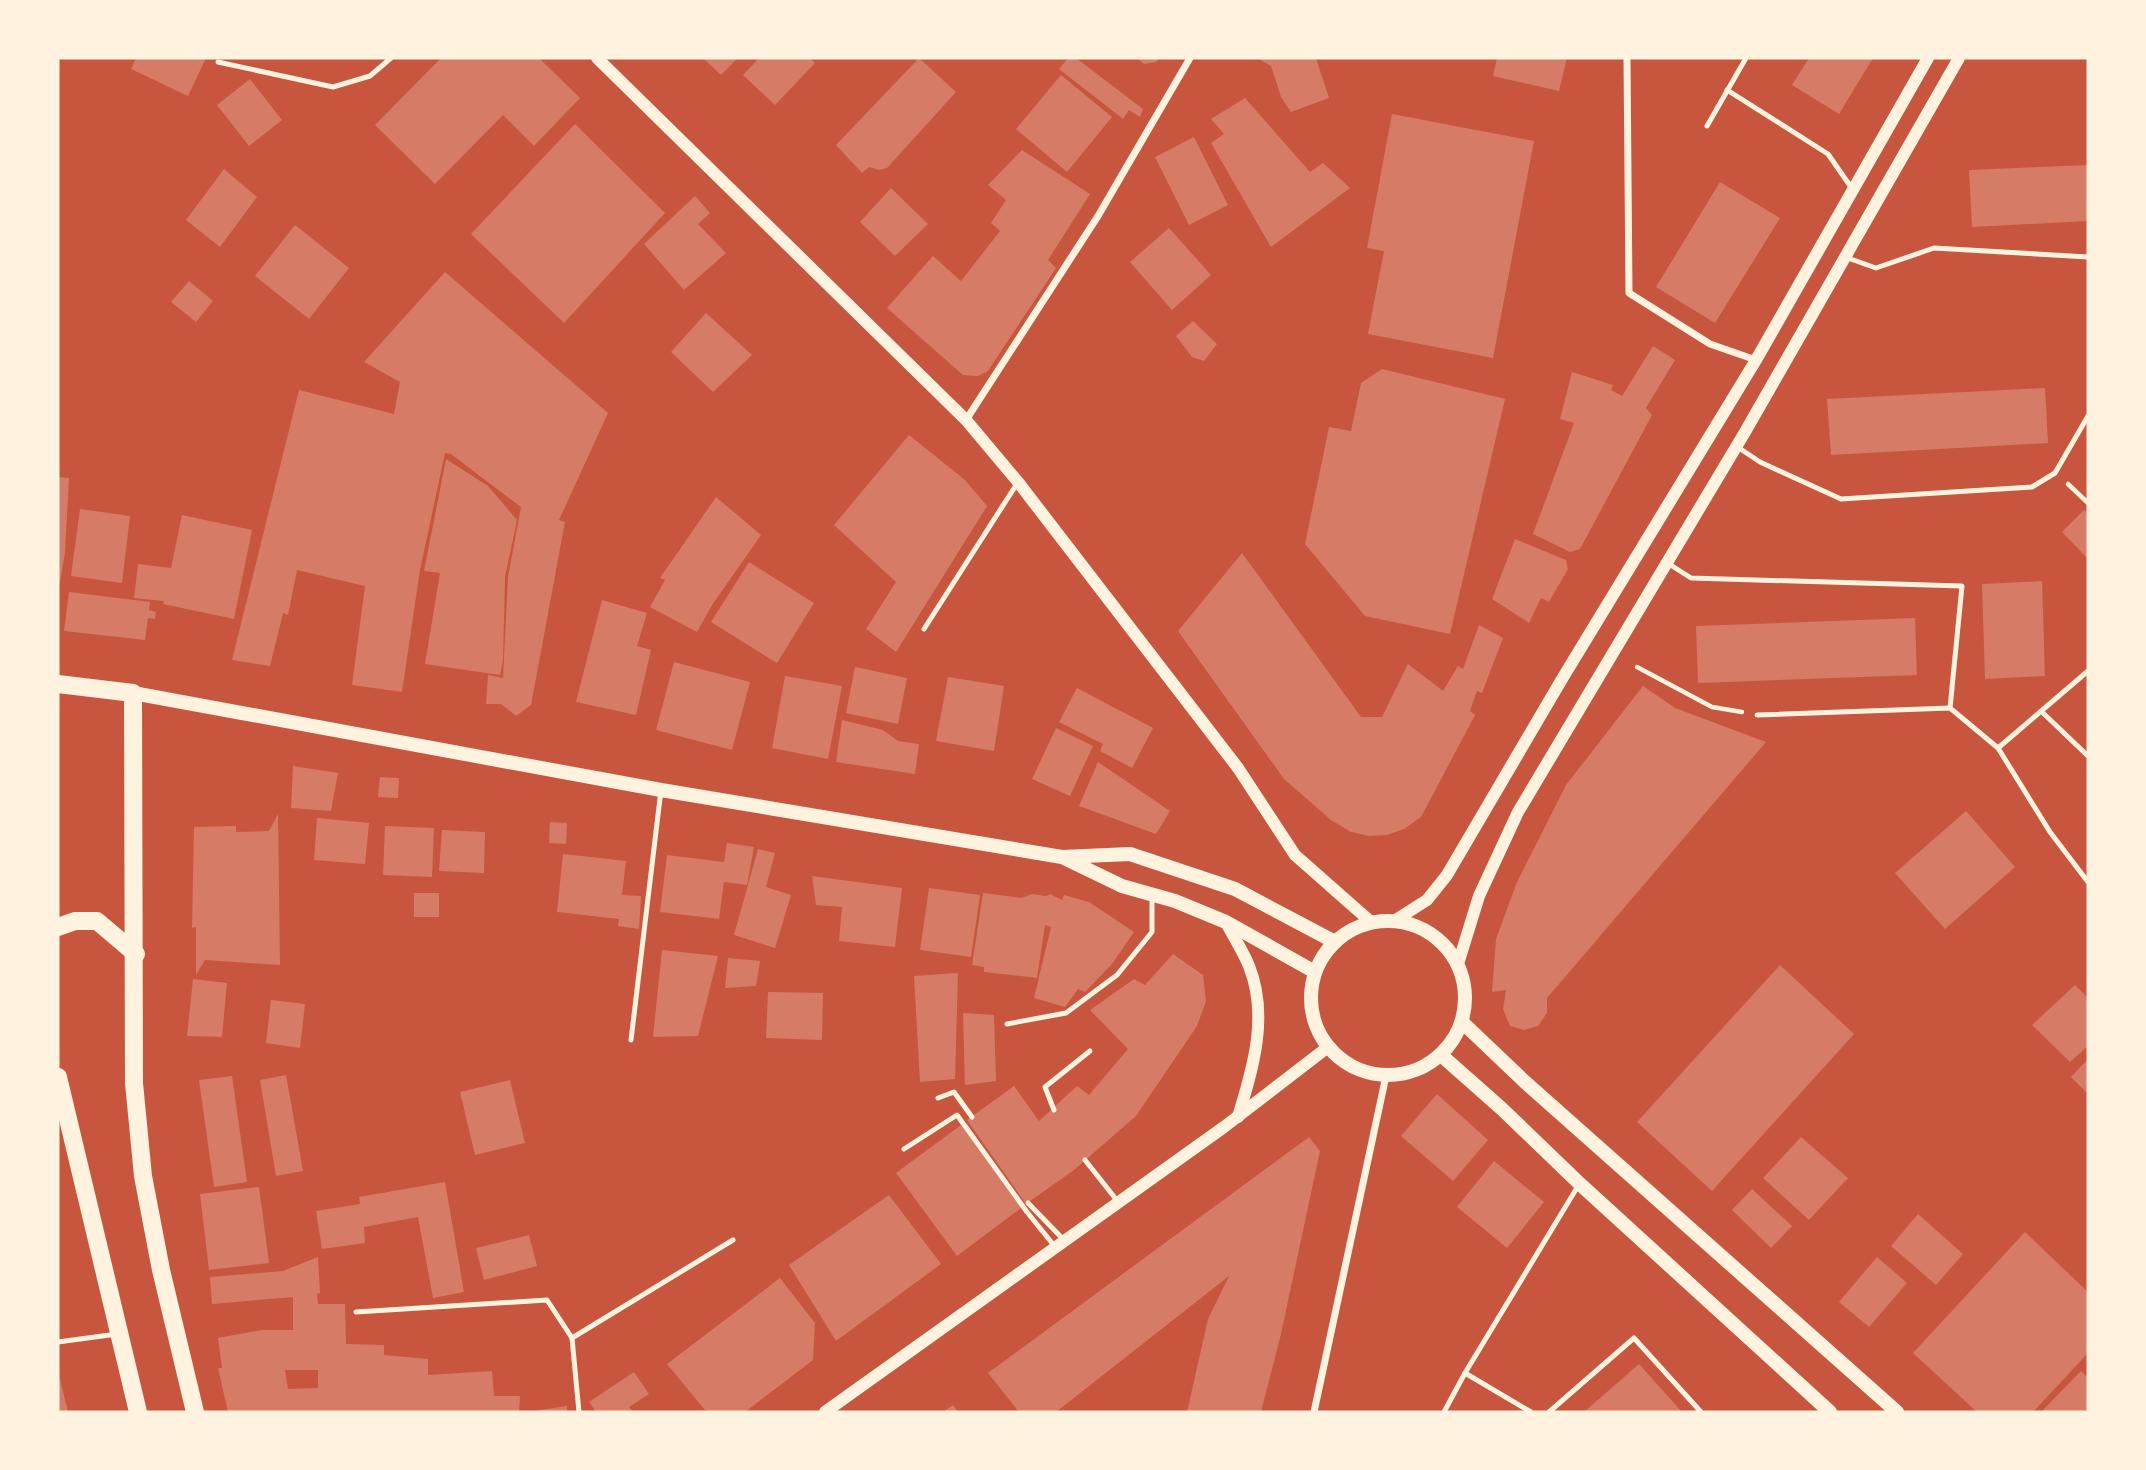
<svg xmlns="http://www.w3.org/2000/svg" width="2146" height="1470" viewBox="0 0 2146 1470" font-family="'Alegreya Sans',sans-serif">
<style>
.building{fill:#d67c66;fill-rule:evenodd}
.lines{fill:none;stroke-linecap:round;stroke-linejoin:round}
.path{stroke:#fff3e0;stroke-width:4.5}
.service{stroke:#fff3e0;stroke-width:5}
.minor{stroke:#fff3e0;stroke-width:7}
.tertiary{stroke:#fff3e0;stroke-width:12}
.secondary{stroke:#fff3e0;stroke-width:14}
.primary{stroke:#fff3e0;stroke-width:18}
</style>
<rect width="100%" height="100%" fill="#c8553d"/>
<g class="building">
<path d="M136,58H206L188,96L131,69Z"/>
<path d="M441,58H539L580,98L534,146L503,115L435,184L375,125Z"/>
<path d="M703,58H738L721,75Z"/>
<path d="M759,58H810L815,63L775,105L743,75Z"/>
<path d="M919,58L956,92L887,168L879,170L869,167L862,173L836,145Z"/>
<path d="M1068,58H1076L1143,109L1140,117L1129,110L1123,119L1059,69Z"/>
<path d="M1137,58H1160L1156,62L1144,64Z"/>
<path d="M1257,58H1316L1329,98L1291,112L1281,97L1271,66Z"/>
<path d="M1497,58H1567L1559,91L1493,76Z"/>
<path d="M1809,58H1873L1839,114L1792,85Z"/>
<path d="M1061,75L1112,117L1067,172L1016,129Z"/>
<path d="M250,79L282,120L249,146L217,105Z"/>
<path d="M1245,98L1310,172L1323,163L1350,188L1271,247L1211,143L1224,134L1211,119Z"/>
<path d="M1392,114L1534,141L1493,358L1368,334L1384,251L1367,248Z"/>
<path d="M575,124L665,213L564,323L471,234Z"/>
<path d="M1194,137L1228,205L1189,225L1155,157Z"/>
<path d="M1022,150L1090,194L1048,260L1056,268L988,371L978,376L963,375L887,308L933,256L961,281L1000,231L991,223L1006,200L988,185Z"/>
<path d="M2088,165V221L1972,227L1969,170Z"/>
<path d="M224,169L257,197L220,247L186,220Z"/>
<path d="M1720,182L1780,218L1715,323L1656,287Z"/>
<path d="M891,188L928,224L895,256L860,222Z"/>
<path d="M695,196L710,213L698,224L726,253L684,290L644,244Z"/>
<path d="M295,225L349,268L309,319L255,276Z"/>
<path d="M1169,228L1211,275L1172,310L1130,262Z"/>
<path d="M445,272L608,413L559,520L565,522L531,705L516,716L501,704H486L488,675L503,678L508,577L521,507L451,454L445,453L420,570L402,692L352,685L365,586L297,570L288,615L283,613L270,666L232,660L299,390L394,414L400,382L364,362Z"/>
<path d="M189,281L213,301L196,322L171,302Z"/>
<path d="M706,313L752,355L713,392L671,352Z"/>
<path d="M1193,321L1217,344L1204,361L1192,357L1176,336Z"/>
<path d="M1653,346L1675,360L1646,408L1652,415L1580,549L1570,552L1533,534L1574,423L1560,419L1572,372L1613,385L1611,390L1622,396Z"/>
<path d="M1382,369L1505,399L1450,634L1365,616L1305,544L1329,427L1351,431L1361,383Z"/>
<path d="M2045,388L2048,443L1831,455L1827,399Z"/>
<path d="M909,435L965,480L987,506L896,652L866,629L896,582L834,525Z"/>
<path d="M446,459L488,486L517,520L505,577L503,660L500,675L425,664L440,573L424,571Z"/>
<path d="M58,477L69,478L65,553L59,587Z"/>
<path d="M716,497L761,535L712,605L697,632L650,607L665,580L660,578Z"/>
<path d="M80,509L130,516L122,583L71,576Z"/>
<path d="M2084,510L2088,513V559L2062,532Z"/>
<path d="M182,515L252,530L234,619L163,604L164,601L134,598L138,564L171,568Z"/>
<path d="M1515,539L1566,560L1568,569L1549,602L1541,598L1529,623L1492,599Z"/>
<path d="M1242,553L1361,717H1382L1408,664L1443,691L1458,666L1463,669L1479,625L1503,638L1482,693L1477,691L1470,711L1475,715L1421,817L1404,829L1387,835L1369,836L1351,832L1331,820L1284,779L1178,631Z"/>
<path d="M749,562L814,603L777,663L711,622Z"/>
<path d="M2042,581L2045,676L1985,679L1982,584Z"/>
<path d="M69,592L150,602L149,610L156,612L155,619L148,618L145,640L64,631Z"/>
<path d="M602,600L647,613L637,646L651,650L636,715L576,702Z"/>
<path d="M1915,618L1917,675L1698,683L1696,626Z"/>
<path d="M674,662L750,682L732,750L656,730Z"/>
<path d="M855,667L907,678L898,724L846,713Z"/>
<path d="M785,676L842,686L828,759L772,748Z"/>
<path d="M948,677L1004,686L994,751L936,741Z"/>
<path d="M1643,686L1675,708L1766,742L1547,998V1013L1538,1026L1524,1030L1510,1026L1503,1009L1506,990L1492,992L1496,939L1517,882L1566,785Z"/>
<path d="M1077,688L1153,728L1132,768L1100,751L1103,744L1059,722Z"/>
<path d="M842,720L883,730L898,741L919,744L915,774L836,762Z"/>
<path d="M1056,728L1093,746L1070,796L1032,779Z"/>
<path d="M1098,762L1170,811L1156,834L1079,806Z"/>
<path d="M293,766L338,773L331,811L291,808Z"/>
<path d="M380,777L399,778L398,798L378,797Z"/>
<path d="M1966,811L2015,867L1945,929L1895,873Z"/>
<path d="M278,814L280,965L205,960L196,975V927L192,928L194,827L236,826V832L269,831Z"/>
<path d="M317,818L369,823L365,864L314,860Z"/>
<path d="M550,822L567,823L566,844L549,843Z"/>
<path d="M385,826L434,828L432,877L383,875Z"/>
<path d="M442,830L485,832L484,873L439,871Z"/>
<path d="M727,843L754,847L747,885L724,882L719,919L660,912L667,855L724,862Z"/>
<path d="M758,849L775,853L766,887L791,895L775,948L734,935Z"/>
<path d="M563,854L626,861L622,895L641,896L639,929L618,926L619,919L557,912Z"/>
<path d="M812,876L902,888L895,947L839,941L842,907L816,905Z"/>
<path d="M929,888L980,895L971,957L920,950Z"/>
<rect x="414" y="893" width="25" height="24"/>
<path d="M983,893L1021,898L1032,894L1046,896L1050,894L1062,900L1064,895L1089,902L1134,932L1112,964L1085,992L1078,989L1065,1007L1034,998L1051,927L1045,925L1037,978L984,972V967L972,965Z"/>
<path d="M662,950L718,956L698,1036L653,1037Z"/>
<path d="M1173,954L1203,975L1206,1001L1197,1026L1136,1116L1074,1170L1026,1204L967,1120L1014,1086L1039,1121L1077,1086L1089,1095L1128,1049L1090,1010L1134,979L1145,985Z"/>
<path d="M728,958L760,961L756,986L725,988Z"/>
<path d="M1780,965L1854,1034L1712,1191L1637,1122Z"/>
<path d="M958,973L955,1079L920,1082L914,976Z"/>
<path d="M193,979L227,983L222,1037L187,1036Z"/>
<path d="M2075,985L2088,998V1046L2070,1062L2032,1025Z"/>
<path d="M768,992L823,993L822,1040L766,1038Z"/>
<path d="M271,1000L305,1004L300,1048L266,1043Z"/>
<path d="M963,1013L994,1015L996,1081L965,1085Z"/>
<path d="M2088,1059V1094L2071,1077Z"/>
<path d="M286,1075L303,1171L276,1176L260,1080Z"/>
<path d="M232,1076L247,1182L214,1187L199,1080Z"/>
<path d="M510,1080L525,1143L475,1155L460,1092Z"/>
<path d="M1437,1094L1488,1140L1453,1181L1401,1136Z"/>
<path d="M961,1125L1021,1208L957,1256L896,1173Z"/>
<path d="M1309,1137L1320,1151L1281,1334L1261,1412H1187L1208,1319L1229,1276L1056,1412H1019L988,1373Z"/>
<path d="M1801,1137L1848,1178L1809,1220L1763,1178Z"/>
<path d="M1494,1161L1544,1202L1507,1248L1457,1207Z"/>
<path d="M445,1182L464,1292L433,1298L418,1217L364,1227L365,1243L322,1249L316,1211L360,1204L359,1197Z"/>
<path d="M259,1187L269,1263L209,1270L200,1194Z"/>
<path d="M1752,1189L1792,1226L1771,1248L1732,1210Z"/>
<path d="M889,1195L941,1264L836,1341L789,1265Z"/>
<path d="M1918,1214L1963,1254L1936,1285L1891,1246Z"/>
<path d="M2025,1232L2088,1292V1353L2033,1412H1977L1913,1353Z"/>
<path d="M529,1235L537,1266L484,1280L476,1248Z"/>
<path d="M318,1257L320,1293L317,1294L318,1304H345L346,1344L384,1345V1355L428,1359V1375L492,1371L494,1396H520L519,1412H228L218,1368H222L218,1338L262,1330H293V1297L212,1304L210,1277L283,1271ZM285,1370H318V1388L288,1389Z"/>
<path d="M1877,1257L1907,1283L1869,1327L1839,1302Z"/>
<path d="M780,1278L815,1323L813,1360L745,1412H714L705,1410L667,1364Z"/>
<path d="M1639,1364L1682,1412H1584Z"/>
<path d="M2081,1371L2088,1378V1412H2041Z"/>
<path d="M634,1372L649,1394L629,1407L633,1412H596L589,1402Z"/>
<path d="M58,1375H59L68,1412H58Z"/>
<path d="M953,1405L958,1412H943Z"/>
<path d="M567,1406V1412H534V1411Z"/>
</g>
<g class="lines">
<g class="path">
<path d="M2068,484L2088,503"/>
<path d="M1637,667L1712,707L1742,712"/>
</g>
<g class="service">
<path d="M218,62L333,87L370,76L391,58"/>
<path d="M1727,90L1828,154L1853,190"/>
<path d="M1707,126L1746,58"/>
<path d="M1845,257L1876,268L1934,248L2088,257"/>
<path d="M1736,446L1760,462L1841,499L2032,487L2055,473L2088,416"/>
<path d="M1669,564L1691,578L1962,586L1950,708"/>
<path d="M924,629L1018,482"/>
<path d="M2042,712L2088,756"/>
<path d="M1757,715L1950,708L1998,748L2050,832L2088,882"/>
<path d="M1998,748L2088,671"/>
<path d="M1007,1024L1066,1013L1117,975L1152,932V897"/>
<path d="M631,1040L661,790"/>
<path d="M938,1098L954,1092L972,1117"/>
<path d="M1054,1110L1045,1087L1090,1051"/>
<path d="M904,1149L957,1115L1027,1212L1056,1248"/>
<path d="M1085,1160L1119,1203"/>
<path d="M1028,1203L1065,1241"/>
<path d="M356,1312L547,1300L572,1338L733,1240"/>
<path d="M572,1338L579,1412"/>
<path d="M58,1342L117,1334"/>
<path d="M1444,1412L1465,1373"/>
<path d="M1531,1412L1465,1373L1578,1186"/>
<path d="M1549,1412L1634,1338L1701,1412"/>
</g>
<g class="minor">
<path d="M1627,58L1629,293L1710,344L1756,360"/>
<path d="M966,420L1098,216L1190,58"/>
<path d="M1314,1412L1386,1076"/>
</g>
<g class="tertiary">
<path d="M597,58L966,420L1018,482L1238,768L1295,855L1371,922"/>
<path d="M1394,921L1427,900L1447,875L1562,679L1756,360L1928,58"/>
<path d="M1226,922C1233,936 1243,951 1249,966C1269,1016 1253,1068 1238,1117"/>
<path d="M1458,964L1479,896L1518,812L1745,432L1959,58"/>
<path d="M825,1412L1224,1127L1328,1047"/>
</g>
<g class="secondary">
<path d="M133,693L661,790L1062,857L1130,854L1235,889L1335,942"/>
<path d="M1066,859L1122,886L1175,901L1226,922L1315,972"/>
<circle cx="1388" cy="998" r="77"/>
<path d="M1462,1022L1525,1082L1897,1412"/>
<path d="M1441,1055L1502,1109L1580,1184L1830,1412"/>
</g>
<g class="primary">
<path d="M58,684L133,693L134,1083L143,1176L161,1270L195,1412"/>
<path d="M58,927L75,921H97L136,954"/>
<path d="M58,1077L138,1412"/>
</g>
</g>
<rect width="2146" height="1470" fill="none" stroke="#fff3e0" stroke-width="119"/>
</svg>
